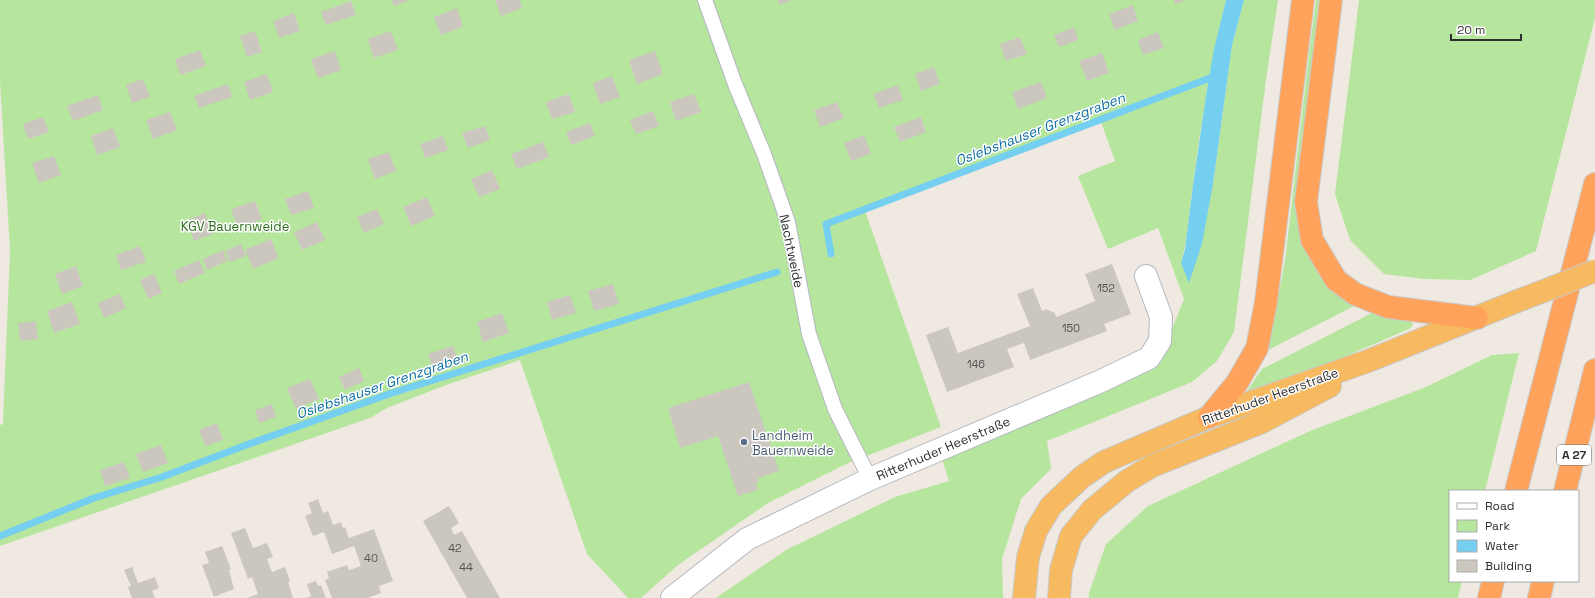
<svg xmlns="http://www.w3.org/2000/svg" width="1595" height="598" viewBox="0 0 1595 598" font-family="'Space Grotesk',sans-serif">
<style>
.green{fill:#b6e59e}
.water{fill:#75cff0}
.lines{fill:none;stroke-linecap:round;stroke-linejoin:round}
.stream{stroke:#75cff0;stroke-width:7}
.building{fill:#cbc7bf}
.service-casing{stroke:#b4b7c1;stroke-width:16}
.minor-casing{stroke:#b4b7c1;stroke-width:24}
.trunk-casing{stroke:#c9c9c9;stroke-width:24}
.motorway-casing{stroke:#c9c9c9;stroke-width:24}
.service{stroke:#fff;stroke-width:14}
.minor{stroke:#fff;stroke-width:22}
.trunk{stroke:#f8ba60;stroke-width:22}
.motorway{stroke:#ffa35c;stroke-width:22}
.trunk-bridge-casing{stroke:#c9c9c9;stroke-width:24;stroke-linecap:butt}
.trunk-bridge{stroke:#f8ba60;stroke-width:22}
.service-dot{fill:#5c6f8a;stroke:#fff;stroke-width:1.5}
.labels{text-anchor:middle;stroke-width:3;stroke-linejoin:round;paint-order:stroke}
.number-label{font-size:11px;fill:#555452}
.shield{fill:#fff;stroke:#6d6d6d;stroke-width:1}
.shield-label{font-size:12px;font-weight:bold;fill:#2e2e2e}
.park-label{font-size:13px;fill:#2c6e1b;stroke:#fff}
.street-label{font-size:13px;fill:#2e2e2e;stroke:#fff}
.service-label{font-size:13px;fill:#4e5e75;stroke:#fff;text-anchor:start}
.water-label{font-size:14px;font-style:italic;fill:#0d6fa3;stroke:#fff}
</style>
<rect width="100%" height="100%" fill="#efe9e1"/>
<g class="green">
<path d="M0,0H1226C1211,61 1201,123 1193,185C1189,211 1188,238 1181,263L1213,184L1232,45L1244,0H1278L1267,72L1234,332L1217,361L1192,382L1047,441L1051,469L1021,499L1002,559L1003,598H716L786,550L895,497L949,481L942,459L1157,367L1184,299L1158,228L1108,249L1078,176L1115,161L1101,122L864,208L941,427L846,464L768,503L678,565L641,598H628L587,554L520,360L446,385L387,408L370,418L344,427L0,546V425L3,424L10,250L0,81Z"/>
<path d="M1316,0H1324L1299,207L1356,305L1268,350L1285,261L1309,54Z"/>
<path d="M1359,0H1595V18L1536,251L1470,280L1424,279L1384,274L1350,240L1335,194Z"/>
<path d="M1372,313L1390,319L1411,322L1413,324L1411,328L1250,398L1247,396V391L1262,369Z"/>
<path d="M1519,353L1485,491H1450V581H1462L1458,598H1089V593L1106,544L1148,506L1310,431L1426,387L1492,355Z"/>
</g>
<path class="water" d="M1226,0H1244L1232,45L1213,184L1202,244L1189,283L1181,263L1185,249L1193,185L1206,96L1214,49Z"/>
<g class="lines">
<g class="stream">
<path d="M831,254L826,224L1218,75"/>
<path d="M0,536L94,498L162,477L249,444L389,394L777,272"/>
</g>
</g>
<g class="building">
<path d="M392,0H410L394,6Z"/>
<path d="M495,0H520L522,8L501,16Z"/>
<path d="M778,0H792L779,5Z"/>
<path d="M1174,0H1186L1175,4Z"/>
<path d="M351,1L356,15L326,25L321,12Z"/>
<path d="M1133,5L1138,21L1115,30L1109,14Z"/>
<path d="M457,8L463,27L441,35L434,17Z"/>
<path d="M294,13L300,31L279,38L273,21Z"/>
<path d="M1074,27L1078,40L1059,47L1054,35Z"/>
<path d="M255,31L262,52L247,57L240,36Z"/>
<path d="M391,31L398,50L374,58L368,39Z"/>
<path d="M1158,32L1164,48L1143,55L1138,40Z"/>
<path d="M1020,37L1027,54L1006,61L1000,44Z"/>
<path d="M200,50L206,66L180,75L175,59Z"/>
<path d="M335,51L341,70L318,78L311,59Z"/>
<path d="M655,51L663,74L637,84L629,60Z"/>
<path d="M1102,53L1109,73L1087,81L1079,61Z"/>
<path d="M934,67L940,84L921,91L915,74Z"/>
<path d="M267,74L273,92L250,100L244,82Z"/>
<path d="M612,76L620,97L600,104L593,83Z"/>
<path d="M143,79L150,97L132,103L126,85Z"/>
<path d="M1041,82L1047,98L1018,109L1012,92Z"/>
<path d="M228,84L232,97L199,108L194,96Z"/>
<path d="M898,85L903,100L879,108L873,94Z"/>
<path d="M569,94L575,112L552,119L546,102Z"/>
<path d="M694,94L701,112L676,121L670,102Z"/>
<path d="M98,95L103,110L73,121L67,106Z"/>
<path d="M837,102L844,118L820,127L814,110Z"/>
<path d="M653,111L659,126L636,134L630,120Z"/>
<path d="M170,112L177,130L153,139L146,120Z"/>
<path d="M43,117L49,132L28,139L23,124Z"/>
<path d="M921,117L926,132L900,142L894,127Z"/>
<path d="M590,123L595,136L571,145L566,132Z"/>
<path d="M485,126L490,140L468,148L462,133Z"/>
<path d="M113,128L120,147L97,155L91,136Z"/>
<path d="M864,135L871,154L851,161L844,143Z"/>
<path d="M443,136L448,150L425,158L420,144Z"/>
<path d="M543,142L549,157L517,169L511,154Z"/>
<path d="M389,152L396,171L375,179L368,159Z"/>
<path d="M54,156L61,175L39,183L32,163Z"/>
<path d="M492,170L500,189L479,197L471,179Z"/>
<path d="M308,191L314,208L291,215L285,199Z"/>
<path d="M427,197L435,216L411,226L403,207Z"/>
<path d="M255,201L262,219L238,228L231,209Z"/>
<path d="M377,209L384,224L364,233L357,217Z"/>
<path d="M205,213L213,234L194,241L187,220Z"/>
<path d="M317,222L325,240L302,250L294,232Z"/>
<path d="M271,239L279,258L253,269L245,250Z"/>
<path d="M241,244L246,256L230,262L225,251Z"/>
<path d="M140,246L146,262L121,270L116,255Z"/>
<path d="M223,250L227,261L207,270L203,259Z"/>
<path d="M199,260L205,273L179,284L174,271Z"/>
<path d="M1112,264L1131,314L1104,324L1107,331L1030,360L1024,343L1007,349L1014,367L947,392L926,335L948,327L958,353L1030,326L1017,294L1033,288L1042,311L1046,309L1055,313L1056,317L1076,309L1095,301L1085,274Z"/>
<path d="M76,266L83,286L62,294L55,274Z"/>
<path d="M154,274L162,293L148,299L140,280Z"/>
<path d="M613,284L619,304L594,311L588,291Z"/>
<path d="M120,294L126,308L104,318L98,303Z"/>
<path d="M570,295L576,313L552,320L547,302Z"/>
<path d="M72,302L80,324L54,333L47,311Z"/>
<path d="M502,313L509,333L483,342L477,322Z"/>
<path d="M36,321L38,339L20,341L18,323Z"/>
<path d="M453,346L459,364L434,372L428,354Z"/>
<path d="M359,368L364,381L345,390L339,377Z"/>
<path d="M310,379L319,399L296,409L287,388Z"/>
<path d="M749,382L779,471L758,478L759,482L756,483L758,490L738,496L718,436L680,448L668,408Z"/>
<path d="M272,404L276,417L259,423L255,410Z"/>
<path d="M217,423L223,440L205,446L199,430Z"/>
<path d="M161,445L168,463L143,472L136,454Z"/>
<path d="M124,462L130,478L105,486L100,470Z"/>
<path d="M318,499L323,513L328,511L333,525L341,522L343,528L345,527L349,538L374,529L393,581L379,586L381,593L368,598H332L325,580L329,578L327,572L347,565L349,570L361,566L354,546L332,554L324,532L313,536L305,516L312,513L308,503Z"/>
<path d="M449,506L459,523L451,528L454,535L462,531L500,598H467L423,521Z"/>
<path d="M245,528L253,548L267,543L273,557L267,559L272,572L285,567L290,581L288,582L293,598H247L258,594L252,577L248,579L231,533Z"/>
<path d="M222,546L231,569L229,570L234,589L214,597L202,565L209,563L205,552Z"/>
<path d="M132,567L138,583L155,577L159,588L152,591L155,598H132L128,587L131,586L124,570Z"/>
<path d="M316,581L318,586L321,585L326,598H306L311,596L307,584Z"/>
</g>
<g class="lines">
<g class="service-casing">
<path id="service" d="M705,0L735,84L764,154L788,222L809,334L835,409L870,479"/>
</g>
<g class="minor-casing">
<path id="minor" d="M672,598L747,539L870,479L1099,382L1149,358L1160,341L1161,317L1146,276"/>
</g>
<g class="trunk-casing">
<g id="trunk">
<path d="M1024,598L1028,557L1036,531L1051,506L1082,477L1104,462L1209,417L1368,361L1515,302"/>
<path d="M1059,598L1061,570L1071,536L1092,510L1127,481L1152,466L1262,422L1330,386"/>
</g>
</g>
<g class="motorway-casing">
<g id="motorway">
<path d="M1331,0L1306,202L1312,240L1336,280L1355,294L1388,307L1477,318"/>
<path d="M1209,417L1237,383L1257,348L1266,302L1303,0"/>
<path d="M1516,491L1595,184"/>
<path d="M1565,491L1595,370"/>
<path d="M1489,598L1493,581"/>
<path d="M1539,598L1543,581"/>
</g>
</g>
<use href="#service" class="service"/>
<use href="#minor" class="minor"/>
<use href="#trunk" class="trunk"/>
<use href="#motorway" class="motorway"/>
<g class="trunk-bridge-casing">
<path id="trunk-bridge" d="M1515,302L1595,271"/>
</g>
<use href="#trunk-bridge" class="trunk-bridge"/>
</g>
<circle class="service-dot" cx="744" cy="442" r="4"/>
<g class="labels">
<g class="number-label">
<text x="1106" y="292">152</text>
<text x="1071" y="332">150</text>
<text x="976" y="368">146</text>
<text x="455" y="552">42</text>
<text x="371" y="562">40</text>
<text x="466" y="571">44</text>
</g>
<rect class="shield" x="1557" y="445" width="34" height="20" rx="3"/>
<g class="shield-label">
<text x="1574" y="459">A 27</text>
</g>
<g class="park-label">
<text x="235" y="231">KGV Bauernweide</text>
</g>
<g class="street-label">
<text transform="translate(792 251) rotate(78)" y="5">Nachtweide</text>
<text transform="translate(1270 396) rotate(-20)" y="5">Ritterhuder Heerstraße</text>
<text transform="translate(943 448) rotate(-23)" y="5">Ritterhuder Heerstraße</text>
</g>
<g class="service-label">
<text x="752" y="440">Landheim<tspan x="752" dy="15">Bauernweide</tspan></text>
</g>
<g class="water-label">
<text transform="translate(1040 129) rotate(-21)" y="5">Oslebshauser Grenzgraben</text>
<text transform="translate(382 385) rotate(-19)" y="5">Oslebshauser Grenzgraben</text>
</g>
</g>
<rect x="1449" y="490" width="130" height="92" fill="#ffffff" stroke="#ababab"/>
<rect x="1457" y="503" width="20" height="6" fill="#ffffff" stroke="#ababab"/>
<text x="1485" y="510" font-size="12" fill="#2e2e2e">Road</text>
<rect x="1457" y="520" width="20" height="12" fill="#b6e59e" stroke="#ababab"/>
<text x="1485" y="530" font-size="12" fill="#2e2e2e">Park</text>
<rect x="1457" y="540" width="20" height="12" fill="#75cff0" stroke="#ababab"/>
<text x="1485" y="550" font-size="12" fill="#2e2e2e">Water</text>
<rect x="1457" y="560" width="20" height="12" fill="#cbc7bf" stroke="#ababab"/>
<text x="1485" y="570" font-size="12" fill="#2e2e2e">Building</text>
<path d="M1451 34v6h70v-6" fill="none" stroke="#2e2e2e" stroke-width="2"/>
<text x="1457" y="34" font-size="12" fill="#2e2e2e" stroke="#ffffff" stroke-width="3" paint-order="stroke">20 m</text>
</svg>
